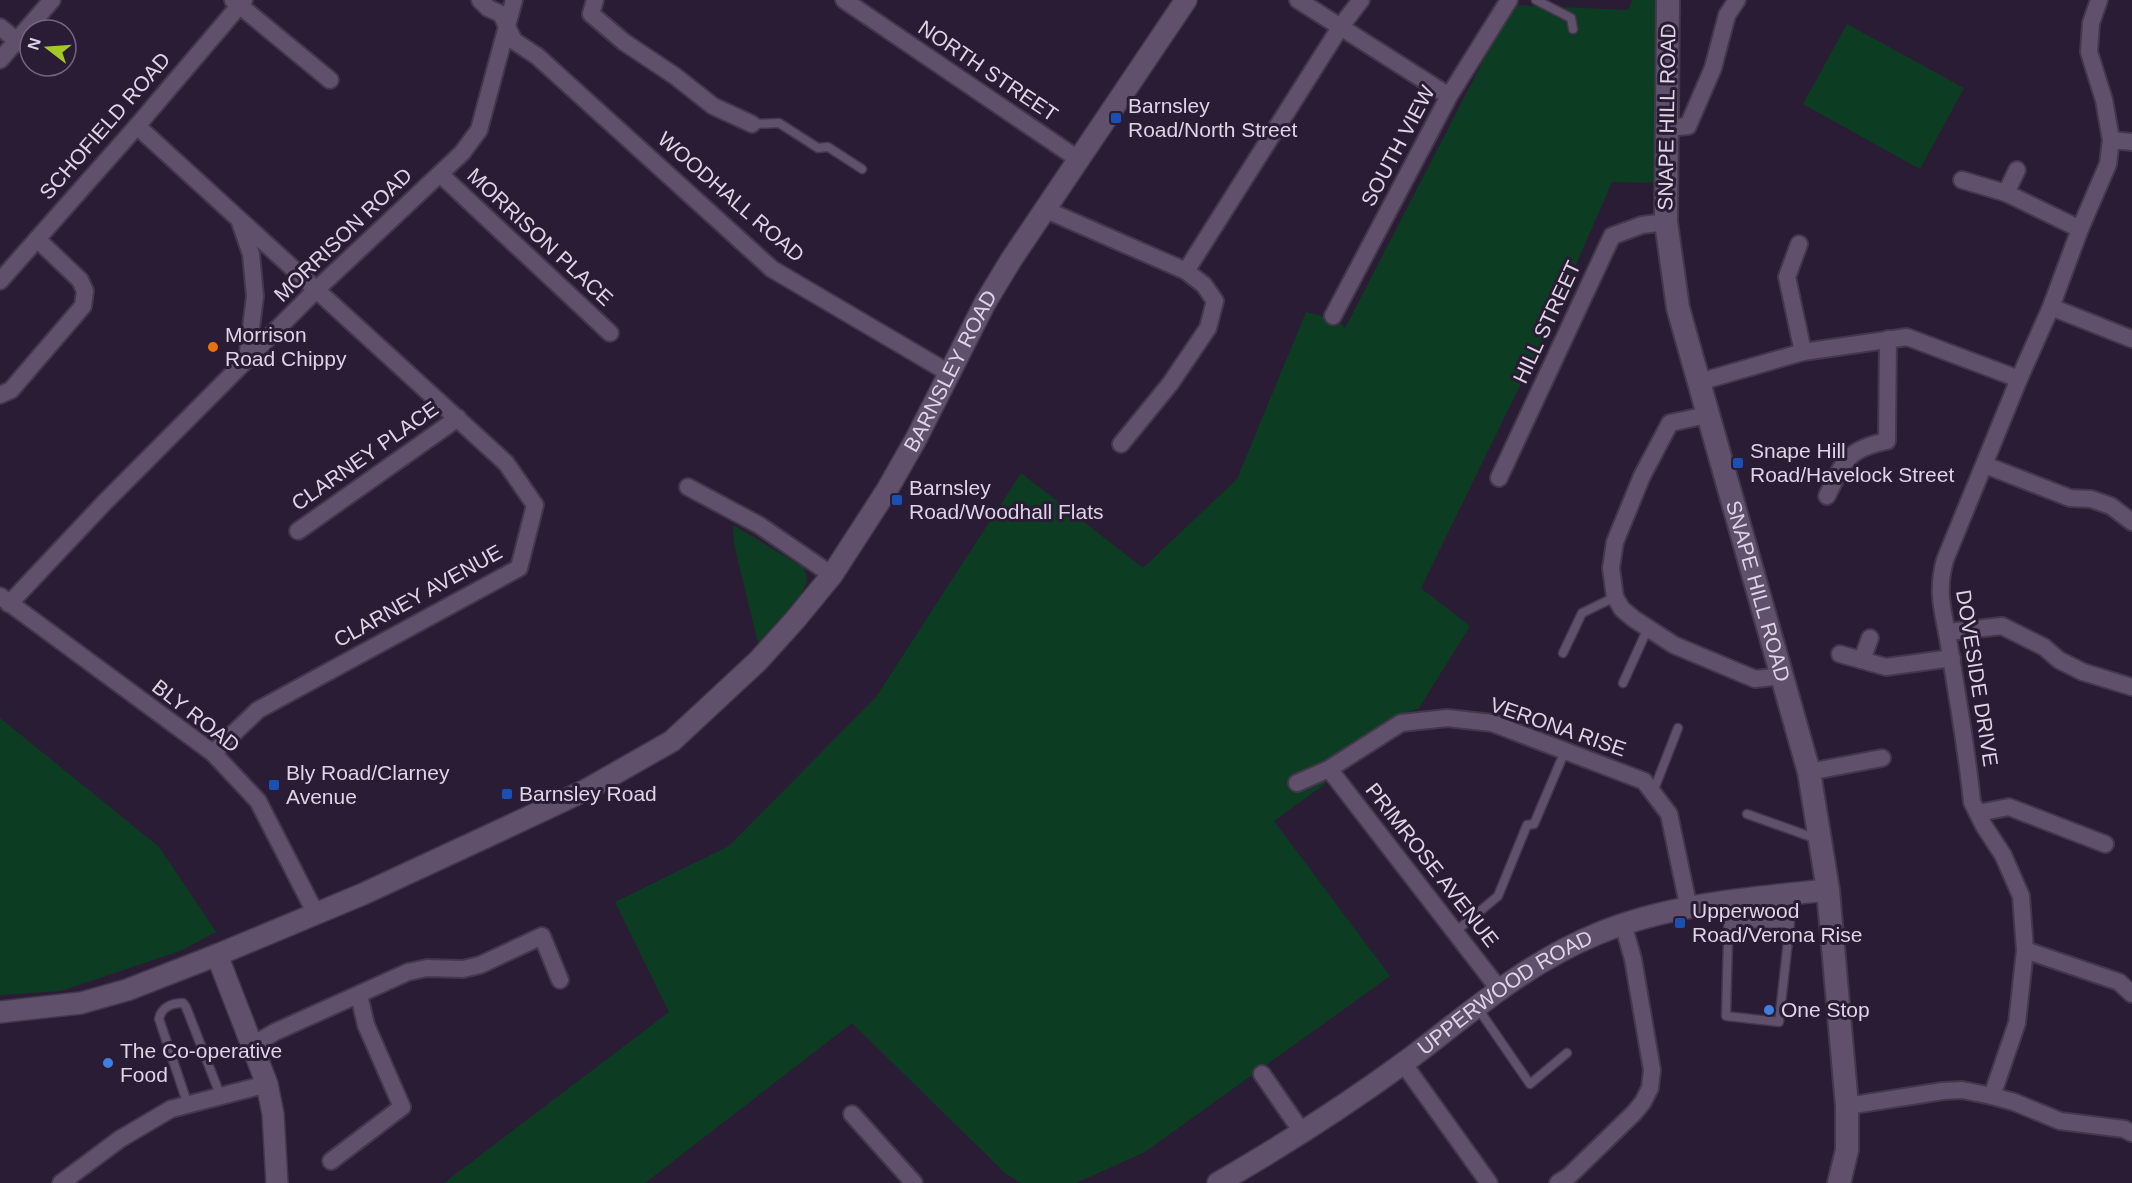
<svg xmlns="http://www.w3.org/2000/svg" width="2132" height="1183" viewBox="0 0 2132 1183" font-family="Helvetica,sans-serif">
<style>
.green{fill:#0c3d23}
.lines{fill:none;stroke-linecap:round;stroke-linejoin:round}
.service-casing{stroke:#43374b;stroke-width:11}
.minor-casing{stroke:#43374b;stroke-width:20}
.tertiary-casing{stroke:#43374b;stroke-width:24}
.secondary-casing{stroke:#43374b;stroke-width:26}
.service{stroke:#60506c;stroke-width:8}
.minor{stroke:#60506c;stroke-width:16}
.tertiary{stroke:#60506c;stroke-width:21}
.secondary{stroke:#60506c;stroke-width:22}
.transit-dot{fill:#1a4fb4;stroke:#2a1c34;stroke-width:2}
.food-dot{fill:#e8710a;stroke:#2a1c34;stroke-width:2}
.shop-dot{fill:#3f7fe0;stroke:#2a1c34;stroke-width:2}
.labels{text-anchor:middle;stroke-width:6;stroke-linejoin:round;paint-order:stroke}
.street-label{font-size:21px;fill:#ddd4e5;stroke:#2a1c34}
.poi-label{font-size:21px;fill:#ddd4e5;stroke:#2a1c34;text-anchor:start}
</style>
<rect width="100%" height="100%" fill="#2a1c34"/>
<g class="green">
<path d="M1632,0H1658V183L1612,182L1551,322L1421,588L1470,626L1419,708L1391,719L1320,773L1325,784L1274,821L1390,976L1145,1152L1076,1183H1021L1006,1174L852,1023L645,1183H444L669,1012L615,902L729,846L876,697L1021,473L1143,568L1237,479L1306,312L1335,319L1345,328L1512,5L1628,10Z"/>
<path d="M1847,24L1964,88L1920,169L1803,104Z"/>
<path d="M733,525L803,567C806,573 808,577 806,584C802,598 769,630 758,643L734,544Z"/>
<path d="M0,718L159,847L216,932L180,951L61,991L0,995Z"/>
</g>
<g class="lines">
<g class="service-casing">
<g id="service">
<path d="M1536,0L1571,18L1573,29"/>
<path d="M752,124L779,123L818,148L828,147L862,169"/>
<path d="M1563,653L1582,613L1615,597"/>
<path d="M1623,683L1648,628"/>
<path d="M1653,792L1678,728"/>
<path d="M1747,814L1817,839"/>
<path d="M1728,924L1790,923L1779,1022L1726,1016C1727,978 1728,940 1729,901"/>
<path d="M1455,932L1498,896L1527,825L1534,824L1565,751"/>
<path d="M1477,1007L1530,1084L1567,1053"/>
<path d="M188,1105L159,1019C161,1008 171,1003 183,1003L186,1007L221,1097"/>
</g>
</g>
<g class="minor-casing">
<g id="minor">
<path d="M233,0L330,80"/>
<path d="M480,0L488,8L501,14L514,41L537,56L772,269L949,373"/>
<path d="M595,0L591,14L624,42L675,76L713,106L752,124"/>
<path d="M844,0L1078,159"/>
<path d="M1298,0L1449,96"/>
<path d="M0,27L17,41"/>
<path d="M0,60L52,0"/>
<path d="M137,126L506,463L535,505L519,568L258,710L213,753"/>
<path d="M1667,128L1688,126L1713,68L1727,15L1737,0"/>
<path d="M2111,140L2132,142"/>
<path d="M440,174L610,333"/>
<path d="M1962,180L2006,193L2080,229"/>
<path d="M2006,193L2017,170"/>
<path d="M1044,209L1186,271L1204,285L1215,301L1208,328L1170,384L1121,444"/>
<path d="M240,222L251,254L255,296L247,360"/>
<path d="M1799,244L1787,277L1803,352"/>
<path d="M1186,271L1341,26L1361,0"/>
<path d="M0,281L137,126L244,0"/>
<path d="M2051,307L2132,339"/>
<path d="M1333,316L1449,96L1509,0"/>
<path d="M1699,382L1803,352L1907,337L2019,379"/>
<path d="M0,395L11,390L83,306L85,291L80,280L37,239"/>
<path d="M1707,415L1670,423L1642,476L1615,542L1611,568L1615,597L1622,609L1634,619L1674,645L1755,679L1782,676"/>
<path d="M1985,465L2070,498L2091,499L2111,506L2132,522"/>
<path d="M1499,478L1612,236L1642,225L1666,222"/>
<path d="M688,487L759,525L832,575"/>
<path d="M1827,496C1844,461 1847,449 1887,441L1888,339"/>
<path d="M298,531L458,418"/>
<path d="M0,596L213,753L258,801L316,914"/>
<path d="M9,604L105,502L317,289L462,153L479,130L514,0"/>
<path d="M1948,632L2002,626L2044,647L2059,660L2083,672L2132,687"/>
<path d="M1840,654L1886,667L1952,658"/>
<path d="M1862,660L1870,638"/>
<path d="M1329,769L1499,989"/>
<path d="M1809,772L1882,758"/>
<path d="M1297,783L1329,769L1401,723L1447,718L1492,723L1644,781L1669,814L1689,909"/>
<path d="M1978,813L2009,807L2105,844"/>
<path d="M2025,950L2119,982L2132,994"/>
<path d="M253,1045L275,1032L408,972L427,968L463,969L480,965L542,936L560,980"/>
<path d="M1403,1063L1489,1183"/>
<path d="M1262,1074L1302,1132"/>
<path d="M1992,1096L2017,1023L2025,950L2021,896L2003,855L1984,826L1972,802C1967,751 1958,701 1950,651C1945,615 1935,596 1945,560L2019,379L2051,307L2080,229L2108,164L2111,140L2104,100L2089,52L2091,23L2099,0"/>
<path d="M1847,1106L1943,1091L1962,1090L1992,1096L2014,1102L2060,1121L2124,1129L2132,1133"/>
<path d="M852,1114L914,1183"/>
<path d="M331,1161L402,1107L366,1025L359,995"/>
<path d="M61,1183L120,1139L171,1109L267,1084"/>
<path d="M1558,1183L1569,1176L1634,1113L1643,1102L1650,1088L1652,1070L1633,959L1623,924"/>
</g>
</g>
<g class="tertiary-casing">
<g id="tertiary">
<path d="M217,955L267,1084L273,1114L277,1183"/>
<path id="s1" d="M0,1012L81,1003L127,990L217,955L363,894L501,830L586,790L672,741L758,661L795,620L832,575L887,490L916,439L985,303L1011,260L1186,0"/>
<path id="s2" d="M1218,1183C1282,1146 1345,1106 1405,1062C1468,1015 1522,965 1597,934C1669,904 1750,898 1828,890"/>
</g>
</g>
<g class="secondary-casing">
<g id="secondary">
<path id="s3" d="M1668,0L1666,222L1678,308L1809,772L1828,890L1847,1106V1150L1839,1183"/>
</g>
</g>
<use href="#service" class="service"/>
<use href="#minor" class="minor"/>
<use href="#tertiary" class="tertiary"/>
<use href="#secondary" class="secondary"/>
</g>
<g class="transit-dot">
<rect x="1110" y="112" width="12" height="12" rx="3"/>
<rect x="1732" y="457" width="12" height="12" rx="3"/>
<rect x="891" y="494" width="12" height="12" rx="3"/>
<rect x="268" y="779" width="12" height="12" rx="3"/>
<rect x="501" y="788" width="12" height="12" rx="3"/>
<rect x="1674" y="917" width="12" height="12" rx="3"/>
</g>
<circle class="food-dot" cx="213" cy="347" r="6"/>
<g class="shop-dot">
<circle cx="1769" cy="1010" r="6"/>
<circle cx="108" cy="1063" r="6"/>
</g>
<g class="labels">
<g class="street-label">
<text transform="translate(988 71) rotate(34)" y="7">NORTH STREET</text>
<text transform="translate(1667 117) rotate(-89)" y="7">SNAPE HILL ROAD</text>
<text transform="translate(105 126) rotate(-49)" y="7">SCHOFIELD ROAD</text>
<text transform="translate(1398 146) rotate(-62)" y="7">SOUTH VIEW</text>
<text transform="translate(731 197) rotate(41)" y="7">WOODHALL ROAD</text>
<text transform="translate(343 235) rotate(-44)" y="7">MORRISON ROAD</text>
<text transform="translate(540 237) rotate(43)" y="7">MORRISON PLACE</text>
<text transform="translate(1547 322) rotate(-65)" y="7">HILL STREET</text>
<text dy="7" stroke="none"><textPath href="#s1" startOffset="1196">BARNSLEY ROAD</textPath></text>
<text transform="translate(365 456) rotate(-35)" y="7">CLARNEY PLACE</text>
<text dy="7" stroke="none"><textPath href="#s3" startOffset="603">SNAPE HILL ROAD</textPath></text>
<text transform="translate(418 596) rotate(-29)" y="7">CLARNEY AVENUE</text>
<text transform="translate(1977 678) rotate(81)" y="7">DOVESIDE DRIVE</text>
<text transform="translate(196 716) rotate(38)" y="7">BLY ROAD</text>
<text transform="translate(1558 727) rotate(19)" y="7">VERONA RISE</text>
<text transform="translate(1432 865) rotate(52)" y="7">PRIMROSE AVENUE</text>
<text dy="7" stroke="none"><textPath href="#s2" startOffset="345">UPPERWOOD ROAD</textPath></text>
</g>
<g class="poi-label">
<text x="1128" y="113">Barnsley<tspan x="1128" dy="24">Road/North Street</tspan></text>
<text x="225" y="342">Morrison<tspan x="225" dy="24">Road Chippy</tspan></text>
<text x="1750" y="458">Snape Hill<tspan x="1750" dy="24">Road/Havelock Street</tspan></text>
<text x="909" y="495">Barnsley<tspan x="909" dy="24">Road/Woodhall Flats</tspan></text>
<text x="286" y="780">Bly Road/Clarney<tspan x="286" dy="24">Avenue</tspan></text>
<text x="519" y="801">Barnsley Road</text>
<text x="1692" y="918">Upperwood<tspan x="1692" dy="24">Road/Verona Rise</tspan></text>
<text x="1781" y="1017">One Stop</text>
<text x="120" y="1058">The Co-operative<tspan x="120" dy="24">Food</tspan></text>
</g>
</g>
<g transform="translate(48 48) rotate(287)"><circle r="28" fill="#2a1c34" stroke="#72667b" stroke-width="1.5"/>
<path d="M0-4.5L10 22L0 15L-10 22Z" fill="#a4c825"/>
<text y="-9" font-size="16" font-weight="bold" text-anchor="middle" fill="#ddd4e5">N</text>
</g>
</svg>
